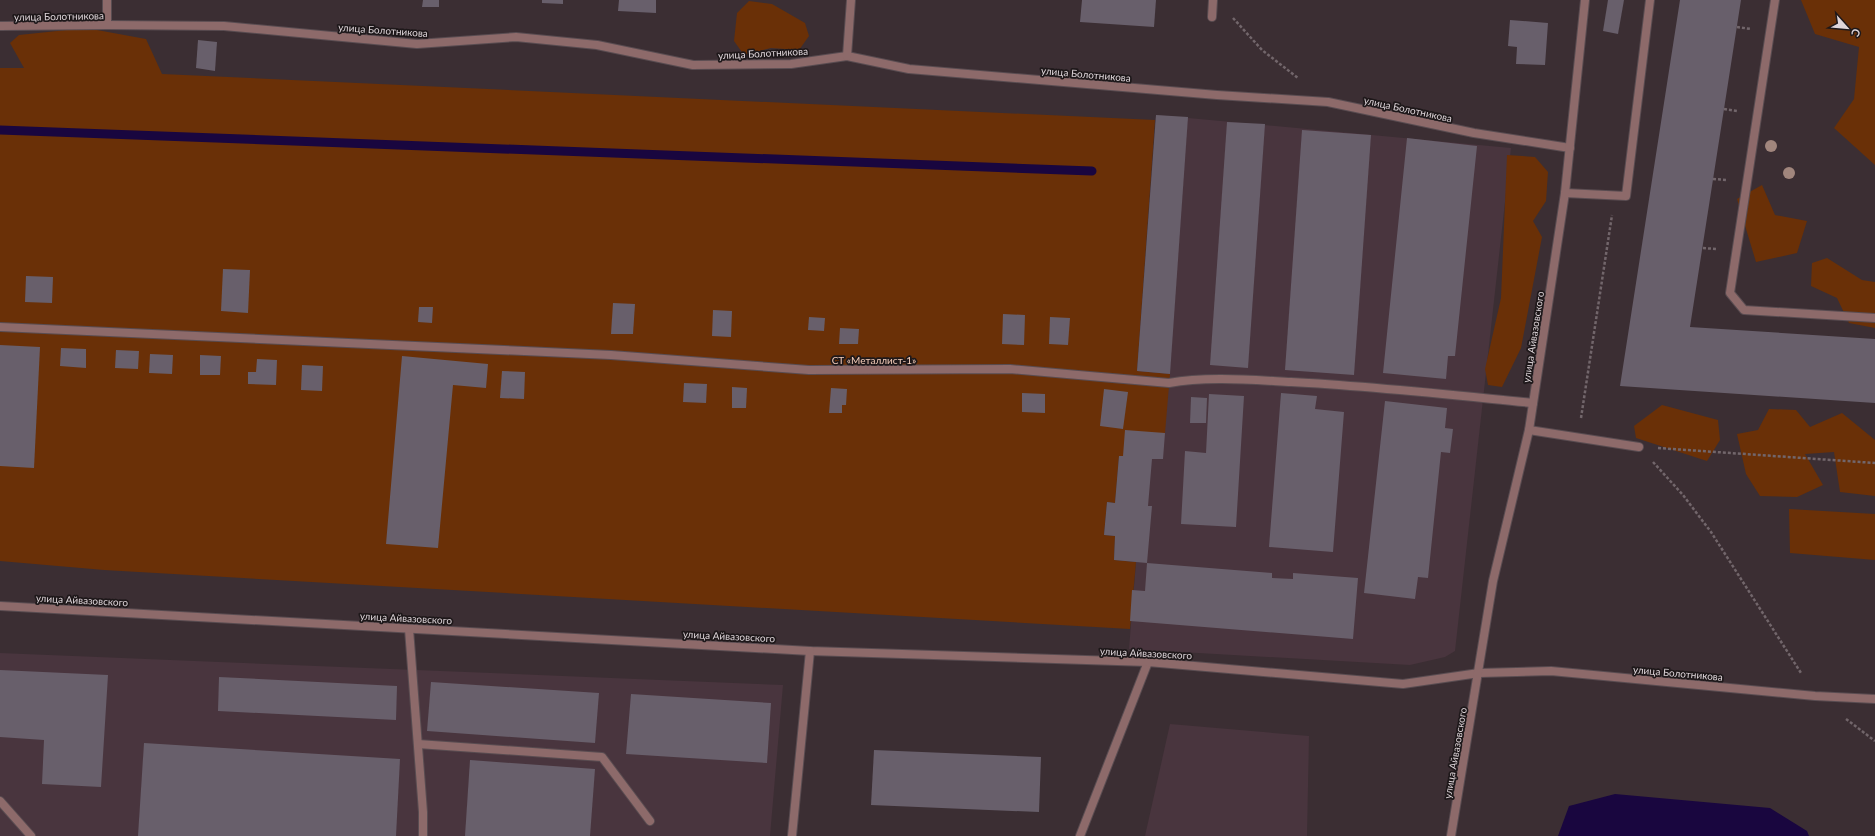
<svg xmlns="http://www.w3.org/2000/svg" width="1875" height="836" viewBox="0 0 1875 836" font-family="Lato,sans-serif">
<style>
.built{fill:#49353e}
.green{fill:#6a3007}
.water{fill:#19063f}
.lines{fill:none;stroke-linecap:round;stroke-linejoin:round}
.stream{stroke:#19063f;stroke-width:9}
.building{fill:#685f6b}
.service-casing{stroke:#594c51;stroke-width:10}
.minor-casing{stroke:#594c51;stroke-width:10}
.path{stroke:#72666b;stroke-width:2.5;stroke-dasharray:3 2;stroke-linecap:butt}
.service{stroke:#8d6a6a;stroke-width:8}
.minor{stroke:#8d6a6a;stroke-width:8}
.tree{fill:#a1867d}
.labels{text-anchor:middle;stroke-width:3.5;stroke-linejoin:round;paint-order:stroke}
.street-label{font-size:10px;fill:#dfd6da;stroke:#1e181a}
.park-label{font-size:10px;fill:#f5ceba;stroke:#1e181a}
</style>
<rect width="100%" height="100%" fill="#3b2e33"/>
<g class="built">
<path d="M1156,115L1511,148L1455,651L1445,657L1410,665L1129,649L1136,562L1114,560L1115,536L1104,535L1107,502L1115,503L1119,456L1137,371Z"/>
<path d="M0,653L783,685L770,836H0Z"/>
<path d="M1170,724L1309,736L1307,836H1145Z"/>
</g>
<g class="green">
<path d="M1801,0H1875V165L1834,128L1854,99L1859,47L1815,34Z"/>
<path d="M749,1L772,4L805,23L809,36L799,50L771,48L744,55L734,41L737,13Z"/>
<path d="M86,28L146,39L162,74L1155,120L1137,371L1170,374L1165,433L1123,456H1119L1115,503L1107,502L1104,535L1115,536L1114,560L1136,562L1130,629L104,570L0,561V68H24L10,43L19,35Z"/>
<path d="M1507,155L1535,157L1548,172L1546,201L1533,221L1542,237L1521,348L1502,387L1488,385L1485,369L1501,298Z"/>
<path d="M1762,185L1775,215L1807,221L1797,253L1756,262L1737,199Z"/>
<path d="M1827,258L1862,280L1875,282V328L1849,323L1837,298L1811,286L1812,263Z"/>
<path d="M1662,405L1718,420L1720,440L1707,461L1636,438L1634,426Z"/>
<path d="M1769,409L1796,410L1810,427L1842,413L1875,440V496L1840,492L1834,452L1805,454L1823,485L1797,497L1760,496L1746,474L1737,434L1758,430Z"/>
<path d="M1789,509L1875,514V560L1790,553Z"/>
</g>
<path class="water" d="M1615,794L1770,808L1807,831L1809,836H1558L1569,806Z"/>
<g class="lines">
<path class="stream" d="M0,130L1092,171"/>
</g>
<g class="building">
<path d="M423,0H439V7H422Z"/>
<path d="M542,0H563V4L542,3Z"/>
<path d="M619,0H656V13L618,11Z"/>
<path d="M1082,0H1156L1154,27L1080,22Z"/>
<path d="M1608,0H1624L1618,34L1603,31Z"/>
<path d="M1680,0H1741L1690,327L1875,339V403L1620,386Z"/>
<path d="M1510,20L1548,23L1545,65L1516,64L1517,47L1508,46Z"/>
<path d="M198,40L217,42L215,71L196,68Z"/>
<path d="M1156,115L1188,117L1170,374L1137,371Z"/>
<path d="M1227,122L1265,124L1248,368L1210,365Z"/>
<path d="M1302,130L1371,135L1354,375L1285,370Z"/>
<path d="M1407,138L1477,146L1455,356H1448L1446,379L1383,373Z"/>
<path d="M223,269L250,270L248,313L221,311Z"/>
<path d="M26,276L53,277L52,303L25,302Z"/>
<path d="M613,303L635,304L633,334H611Z"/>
<path d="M419,307H433L432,323L418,322Z"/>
<path d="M713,310L732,311L731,337L712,336Z"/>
<path d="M1003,314L1025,315L1024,345L1002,344Z"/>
<path d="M809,317L825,318L824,331L808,330Z"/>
<path d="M1050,317L1070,318L1068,345L1049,344Z"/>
<path d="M840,328L859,329L858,344H839Z"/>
<path d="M0,345L40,347L34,468L0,466Z"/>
<path d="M61,348L86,349V368L60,366Z"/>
<path d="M116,350L139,351L138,369L115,368Z"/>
<path d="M150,354L173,355L172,374L149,373Z"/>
<path d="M200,355L221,356L220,375H200Z"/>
<path d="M402,356L488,364L486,388L453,385L438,548L386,544Z"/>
<path d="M257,359L277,360L276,385L248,384V372H256Z"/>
<path d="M302,365L323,366L322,391L301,390Z"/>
<path d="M502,371L525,372L524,399L500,398Z"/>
<path d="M684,383L707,384L706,403L683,402Z"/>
<path d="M732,387L747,388L746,408H732Z"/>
<path d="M831,388L847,389L846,405H842V413H829Z"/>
<path d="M1104,389L1128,392L1123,429L1100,426Z"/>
<path d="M1022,393L1045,394V413L1022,412Z"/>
<path d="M1281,393L1317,396L1315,409L1344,412L1333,552L1269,547Z"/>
<path d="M1209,394L1244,396L1236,527L1181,524L1185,451L1206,453Z"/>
<path d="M1191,397L1207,398L1206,423H1190Z"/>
<path d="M1385,401L1447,408L1445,428L1453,429L1450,453L1441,452L1428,578L1418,577L1415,599L1364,593Z"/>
<path d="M1125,430L1165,433L1163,459H1152L1148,506H1152L1147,563L1114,560L1115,536L1104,535L1107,502L1115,503L1119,456H1123Z"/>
<path d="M1147,563L1272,573V578L1293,579V573L1358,578L1353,639L1130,621L1132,590L1145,591Z"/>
<path d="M0,670L108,675L101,787L42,784L44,740L0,737Z"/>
<path d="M219,677L397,686L396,720L218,711Z"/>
<path d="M431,682L599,693L595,743L427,731Z"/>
<path d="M631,694L771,703L767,763L626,754Z"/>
<path d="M144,743L400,759L396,836H138Z"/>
<path d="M874,750L1041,757L1039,812L871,805Z"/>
<path d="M470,760L595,769L590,836H465Z"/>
</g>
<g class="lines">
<g class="service-casing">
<g id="service">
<path d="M1775,0L1730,293L1744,310L1875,318"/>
<path d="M1565,193L1626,196L1650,0"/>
<path d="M0,327L611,355L809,370L1010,369L1169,383C1206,376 1253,380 1291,382C1372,386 1452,395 1533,403"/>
<path d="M1529,430L1639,447"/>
<path d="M409,629L423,812V836"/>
<path d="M418,744L602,757L650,821"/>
<path d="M0,801L31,836"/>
<path d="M1080,836L1148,662"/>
</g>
</g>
<g class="minor-casing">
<g id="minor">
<path d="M1212,17L1213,0"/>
<path d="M107,25V0"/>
<path d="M0,26L107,25L224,26L417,44L516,37L597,45L693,65L791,64L847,56L909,69L1217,95L1328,102L1474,133L1570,148"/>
<path d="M847,56L851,0"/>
<path d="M0,606L810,651L1148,662L1403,684L1479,673L1551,671L1815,696L1875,699"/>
<path d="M792,836L810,651"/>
<path d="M1451,836L1493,581L1529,430L1565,193L1585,0"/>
</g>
</g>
<g class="path">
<path d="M1233,18L1262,50L1298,78"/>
<path d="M1737,27L1751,29"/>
<path d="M1724,109L1737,111"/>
<path d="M1713,179L1727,180"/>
<path d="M1703,248L1716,249"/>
<path d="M1581,418L1612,215"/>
<path d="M1658,448L1875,463"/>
<path d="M1653,462L1683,495L1711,532L1801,673"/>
<path d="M1846,719L1875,741"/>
</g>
<use href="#service" class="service"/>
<use href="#minor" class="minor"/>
</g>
<g class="tree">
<circle cx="1771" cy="146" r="6"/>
<circle cx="1789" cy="173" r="6"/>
</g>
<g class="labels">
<g class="street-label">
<text transform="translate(59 16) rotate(-1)" y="4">улица Болотникова</text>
<text transform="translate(383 30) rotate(4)" y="4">улица Болотникова</text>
<text transform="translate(763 53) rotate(-3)" y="4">улица Болотникова</text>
<text transform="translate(1086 74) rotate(5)" y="4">улица Болотникова</text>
<text transform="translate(1408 109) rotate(12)" y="4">улица Болотникова</text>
<text transform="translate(1533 337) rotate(-81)" y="4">улица Айвазовского</text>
<text transform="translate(82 600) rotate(3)" y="4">улица Айвазовского</text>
<text transform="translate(406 618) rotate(3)" y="4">улица Айвазовского</text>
<text transform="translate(729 636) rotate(3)" y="4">улица Айвазовского</text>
<text transform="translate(1146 653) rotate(3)" y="4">улица Айвазовского</text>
<text transform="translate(1678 673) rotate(5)" y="4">улица Болотникова</text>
<text transform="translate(1455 753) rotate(-80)" y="4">улица Айвазовского</text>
</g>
<g class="park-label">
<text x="874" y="364">СТ «Металлист-1»</text>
</g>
</g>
<g transform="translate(1847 28) rotate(117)" stroke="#1e181a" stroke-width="3" paint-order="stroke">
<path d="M0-3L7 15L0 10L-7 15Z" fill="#dfd6da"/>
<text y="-6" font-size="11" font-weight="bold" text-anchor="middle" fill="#dfd6da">С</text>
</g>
</svg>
